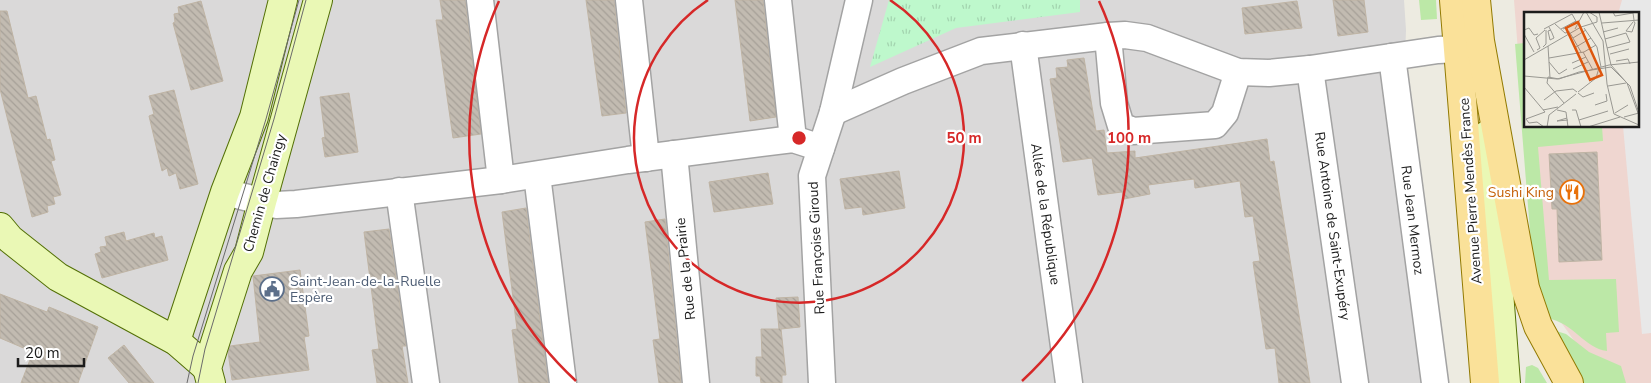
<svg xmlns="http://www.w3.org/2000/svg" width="1651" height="383" viewBox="0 0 1651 383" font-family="'Nunito Sans',sans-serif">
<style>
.residential{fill:#dad9d9}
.commercial{fill:#efd6d0;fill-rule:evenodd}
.grass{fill:#bce8a7}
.park{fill:url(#park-tufts)}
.parking{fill:#e8e8e8}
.building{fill:url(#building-back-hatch);stroke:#bfb4a4}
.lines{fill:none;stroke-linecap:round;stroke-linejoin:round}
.street-casing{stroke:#a3a3a3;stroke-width:29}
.secondary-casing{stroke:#537006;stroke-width:30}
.primary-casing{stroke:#927a02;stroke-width:30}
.street{stroke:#fff;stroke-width:26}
.secondary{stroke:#eaf8b5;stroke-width:28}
.primary{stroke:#fae199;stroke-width:28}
.tram{stroke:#6a6a6a;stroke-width:1}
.ring{fill:none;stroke:#d62828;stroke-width:2.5}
.labels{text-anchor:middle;stroke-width:4.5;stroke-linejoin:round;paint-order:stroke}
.street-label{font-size:14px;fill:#1c1c1c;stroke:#fff}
.food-label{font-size:14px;fill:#c56008;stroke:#fff;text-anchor:end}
.service-label{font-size:14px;fill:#4e5e75;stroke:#fff;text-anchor:start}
.inset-road{fill:none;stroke:#999892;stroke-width:1}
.view{fill:#de560d;fill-opacity:0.15;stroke:#de560d;stroke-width:2.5}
.inset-edge{fill:none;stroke:#1c1c1c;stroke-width:2.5}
.centre{fill:#d62828;stroke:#fff;stroke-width:2.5}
.ring-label{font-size:15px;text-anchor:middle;font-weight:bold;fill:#d62828;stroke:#fff;stroke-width:4.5;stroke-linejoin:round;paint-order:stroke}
</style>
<defs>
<pattern id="park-tufts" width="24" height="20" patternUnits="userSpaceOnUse" patternTransform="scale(1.25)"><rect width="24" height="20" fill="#bef8cc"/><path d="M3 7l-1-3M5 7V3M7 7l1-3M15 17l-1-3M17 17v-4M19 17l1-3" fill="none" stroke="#a3d4af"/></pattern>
<pattern id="building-back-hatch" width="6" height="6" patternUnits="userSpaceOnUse" patternTransform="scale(1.25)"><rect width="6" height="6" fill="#c2bbb1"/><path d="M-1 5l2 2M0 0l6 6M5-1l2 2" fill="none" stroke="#a6a098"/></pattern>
</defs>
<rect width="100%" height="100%" fill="#edebe1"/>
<path class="residential" d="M0,0H1404L1406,30L1404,85L1440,383H0Z"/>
<path class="commercial" d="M1514,0H1651V383H1604L1551,308L1534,258ZM1525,14H1637V126H1525Z"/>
<g class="grass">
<path d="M1419,0H1436L1437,19L1421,20Z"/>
<path d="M1525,43V126H1602L1603,141L1538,147L1549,280L1616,279L1619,332L1606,333L1607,351C1584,348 1574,323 1547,318L1534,281L1515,44Z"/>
<path d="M1550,329L1566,334L1589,352L1621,366L1626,383H1579Z"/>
<path d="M1532,365L1538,368L1547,383H1525L1526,367Z"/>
</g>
<path class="park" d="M889,0H1080V12L956,28L870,67Z"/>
<path class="parking" d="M1622,0H1651V333L1642,334L1623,126H1637V14H1618Z"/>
<g class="building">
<path d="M440,0H465L481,134L453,138L436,20H443Z"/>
<path d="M586,0H614L626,113L602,116Z"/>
<path d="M735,0H763L776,117L750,121Z"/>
<path d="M1333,0H1364L1368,32L1338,36Z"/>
<path d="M201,1L223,81L191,90L173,23L175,22L174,14L179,13L178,7Z"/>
<path d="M1297,1L1302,28L1245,34L1242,8Z"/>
<path d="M0,11H7L28,98L36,96L47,140L50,139L55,160L51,161L61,195L53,197L55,204L47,206L48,212L32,217L0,89Z"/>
<path d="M1084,58L1096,131L1104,130L1107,153L1135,151V158L1267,139L1270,162L1274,161L1310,383H1279L1275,348L1266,349L1253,262L1260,261L1253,216L1245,217L1240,181L1195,188L1194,179L1148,185L1150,194L1124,199L1122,192L1098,195L1092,158L1063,162L1050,79L1057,78L1056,68L1068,67L1067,60Z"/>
<path d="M174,90L198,184L180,189L176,173L169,176L167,168L162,171L149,116L154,114L149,96Z"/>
<path d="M349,93L358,152L325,157L322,138L325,137L320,97Z"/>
<path d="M1597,152L1602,260L1559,262L1557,209H1552L1549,154Z"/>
<path d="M899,171L905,208L863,215L862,207L845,209L840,179Z"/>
<path d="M768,173L773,204L714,212L709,182Z"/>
<path d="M526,208L548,383H519L512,330L517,329L502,212Z"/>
<path d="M665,219L681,383H659L653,340L660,339L645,222Z"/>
<path d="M389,229L406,346H402L408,383H377L372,350L379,349L364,232Z"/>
<path d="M124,232L126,241L154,233L155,238L162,236L168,260L102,278L95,254L101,252L100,247L107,246L105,237Z"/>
<path d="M300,270L309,336L304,337L309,370L232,380L228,352L230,346L260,342L253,276Z"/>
<path d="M0,294L47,312L49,307L98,327L78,383H21L33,352L0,338Z"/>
<path d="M798,297L800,327L781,329L786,375H782V383H761L760,376H756V357H762L761,329H779L776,298Z"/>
<path d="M124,345L154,383H129L108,358Z"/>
</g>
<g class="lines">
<g class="street-casing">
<g id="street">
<path d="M480,0L501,180"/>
<path d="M629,0L646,158"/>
<path d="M778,0L793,139"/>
<path d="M1108,36L1114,103L1121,126L1133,131L1215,125L1225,113L1238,72"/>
<path d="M1023,45L1069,383"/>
<path d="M1392,57L1435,383"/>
<path d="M1310,69L1355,383"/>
<path d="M833,112L903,81L981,51L1108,36L1125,35L1147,38L1238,72L1269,73L1310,69L1438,50L1459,49"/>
<path d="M674,154L696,383"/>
<path d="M537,175L563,383"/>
<path d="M399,191L426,383"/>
<path d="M225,192L276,205L296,204L501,180L628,160L793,139L821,148"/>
<path d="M822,383L812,176L833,112L859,0"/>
</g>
</g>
<g class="secondary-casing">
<g id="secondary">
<path d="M1487,135L1506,383"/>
<path d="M0,227L10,239L58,277L176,341L207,368"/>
<path d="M176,341L225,192L254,117L283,0"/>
<path d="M211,383L207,368L238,271L249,252L262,202L318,0"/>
</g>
</g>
<g class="primary-casing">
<g id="primary">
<path d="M1454,0L1485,383"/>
<path d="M1476,0L1480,41L1525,288L1538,326L1569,383"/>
</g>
</g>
<use href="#street" class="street"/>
<use href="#secondary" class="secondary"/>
<use href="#primary" class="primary"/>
<g class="tram">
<path d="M187,383L193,356L266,119L299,0"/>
<path d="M198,383L205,349L274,119L306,0"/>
</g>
</g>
<g class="ring">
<path d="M890 0A165 165 0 1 1 708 0"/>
<path d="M576 381A330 330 0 0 1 499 1M1099 1A330 330 0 0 1 1022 381"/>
</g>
<defs>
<g id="restaurant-ring" transform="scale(1.25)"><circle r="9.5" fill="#fff" stroke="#e8710a" stroke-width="1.5"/><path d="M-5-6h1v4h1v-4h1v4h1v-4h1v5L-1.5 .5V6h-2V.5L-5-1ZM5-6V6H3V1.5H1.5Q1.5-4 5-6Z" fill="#e8710a"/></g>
<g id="civic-ring" transform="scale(1.25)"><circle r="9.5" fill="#fff" stroke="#5c6f8a" stroke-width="1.5"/><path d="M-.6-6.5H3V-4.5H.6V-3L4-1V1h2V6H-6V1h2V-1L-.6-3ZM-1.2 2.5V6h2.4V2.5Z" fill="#5c6f8a"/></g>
</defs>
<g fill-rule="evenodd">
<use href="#restaurant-ring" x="1572" y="192"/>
<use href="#civic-ring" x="272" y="289"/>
</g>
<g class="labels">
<g class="street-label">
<text transform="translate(1470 191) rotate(-94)" y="5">Avenue Pierre Mendès France</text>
<text transform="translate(264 193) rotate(-74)" y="5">Chemin de Chaingy</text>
<text transform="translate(1046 214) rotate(82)" y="5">Allée de la République</text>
<text transform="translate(1413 220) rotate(83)" y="5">Rue Jean Mermoz</text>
<text transform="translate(1333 226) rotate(82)" y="5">Rue Antoine de Saint-Exupéry</text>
<text transform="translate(816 248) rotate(-93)" y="5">Rue Françoise Giroud</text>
<text transform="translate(685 269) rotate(-96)" y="5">Rue de la Prairie</text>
</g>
<g class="food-label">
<text x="1554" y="197">Sushi King</text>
</g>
<g class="service-label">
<text x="290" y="286">Saint-Jean-de-la-Ruelle<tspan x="290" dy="16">Espère</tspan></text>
</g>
</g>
<g transform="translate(1524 12)">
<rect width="115" height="115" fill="#edebe1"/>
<path class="inset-road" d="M62,0L79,29L83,72L90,102L115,113M75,0L87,53M89,0L91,4L109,1L110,8M109,10L102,19L108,20L111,11L109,8M78,11L115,8M31,12L41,21L46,20M25,15L28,21L30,26L26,28L24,19L27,18M60,16L73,35L77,55M20,17L48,2L53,11L39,17M37,17L52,9M51,17L60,0M0,18L5,16L10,23L14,22M79,20L94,16M46,21L57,40M0,22L10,40M49,26L62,18M81,27L102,21L106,30L83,36M24,34L26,66M19,35L22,32V18M52,35L67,26M13,38L16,36L12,26L21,18M59,40L69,58M86,42L105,37M25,46L60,40L72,33M0,48L57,15L73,10V5L65,0M92,49L104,47L106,52M25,50L35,62L43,57M48,51L62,45M87,53L102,70M49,57L64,50M0,64L33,67L85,53L115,50M24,65L23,71L40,91M24,65L35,67L55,60L87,55L106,74L115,101M103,71L114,101M84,74L102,71M0,75L21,100M54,80L72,66L75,56M54,81L59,85L70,81M20,88L32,79L49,77L53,80M71,93L83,89L82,82M19,98L34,95M33,98L42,100L44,115M48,98H52L57,115M91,101L104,93M100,105L115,101M43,106L33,109L44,108M55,108L84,99M20,115L13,110L5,111L2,107L21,100M23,115L25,103L52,82M64,115L96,105"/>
<path class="view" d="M54,10L78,63L66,68L42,16Z"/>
<rect width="115" height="115" class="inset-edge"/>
</g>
<circle cx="799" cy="138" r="8" class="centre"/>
<g class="ring-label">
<text x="964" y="143">50 m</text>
<text x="1129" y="143">100 m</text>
</g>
<path d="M18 358v8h66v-8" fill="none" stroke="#1c1c1c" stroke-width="2.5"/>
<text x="25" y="358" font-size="15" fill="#1c1c1c" stroke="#ffffff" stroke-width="4" paint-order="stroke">20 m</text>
</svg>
